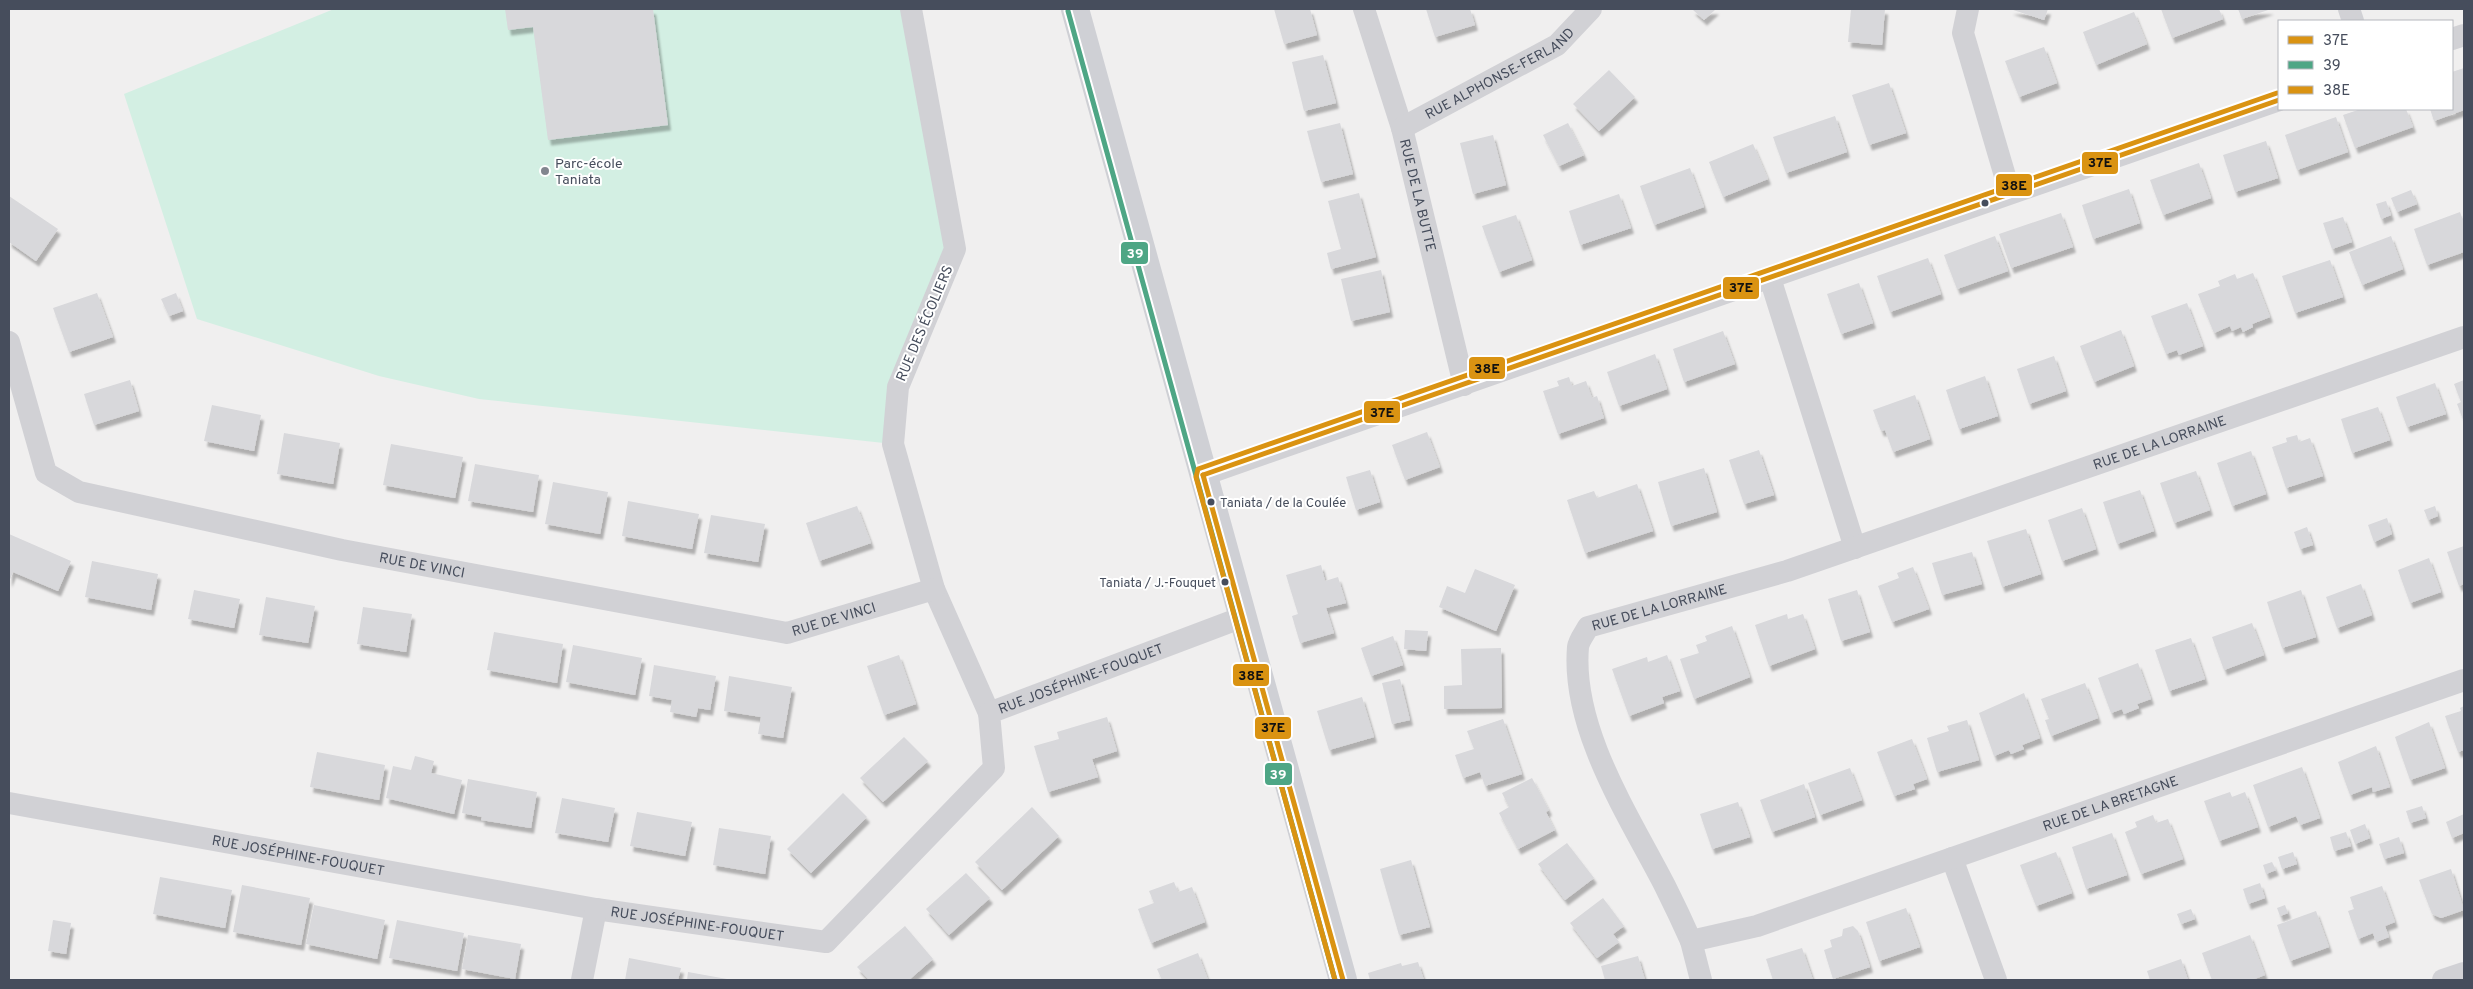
<svg xmlns="http://www.w3.org/2000/svg" width="2473" height="989" viewBox="0 0 2473 989" font-family="Overpass,sans-serif">
<style>
.green{fill:#d3efe3}
.building{fill:#d8d8db;filter:url(#shadow)}
.lines{fill:none;stroke-linecap:round;stroke-linejoin:round}
.minor{stroke:#d1d1d5;stroke-width:22}
.secondary{stroke:#cfd0d5;stroke-width:28}
.bus-1-casing{stroke:#fff;stroke-width:9}
.bus-2-casing{stroke:#fff;stroke-width:9}
.bus-3-casing{stroke:#fff;stroke-width:9}
.bus-1{stroke:#da9312;stroke-width:5}
.bus-2{stroke:#4ea685;stroke-width:5}
.bus-3{stroke:#da9312;stroke-width:5}
.poi-dot{fill:#82868f;stroke:#fff;stroke-width:2}
.bus-dot{fill:#464d5c;stroke:#fff;stroke-width:2}
.labels{text-anchor:middle;stroke-width:4;stroke-linejoin:round;paint-order:stroke}
.bus-label{font-size:13px;fill:#464d5c;stroke:#fff;text-anchor:start}
.street-label{font-size:14px;fill:#464d5c;stroke:#fff}
.poi-label{font-size:14px;fill:#464d5c;stroke:#fff;text-anchor:start}
.line-badge{stroke:#fff;stroke-width:2}
.badge-label{font-size:14px;text-anchor:middle;font-weight:bold;fill:#fff}
.pale-badge-label{font-size:14px;text-anchor:middle;font-weight:bold;fill:#111}
</style>
<defs>
<filter id="shadow"><feDropShadow dx="3" dy="5.5" stdDeviation="1" flood-color="#0004"/></filter>
</defs>
<rect width="100%" height="100%" fill="#f0efef"/>
<path class="green" d="M334,9H911L955,249L898,387L893,444L479,399L379,376L197,319L124,94Z"/>
<g class="building">
<path d="M505,9H653L668,125L548,140L533,27L508,30Z"/>
<path d="M1274,9H1310L1317,35L1284,44Z"/>
<path d="M1426,9H1470L1475,25L1435,37Z"/>
<path d="M1692,9H1716L1704,20Z"/>
<path d="M1851,9H1885L1882,45L1848,42Z"/>
<path d="M2010,9H2048L2044,20Z"/>
<path d="M2161,9H2219L2223,19L2172,38Z"/>
<path d="M2238,9H2271L2242,19Z"/>
<path d="M2134,12L2147,44L2096,65L2083,32Z"/>
<path d="M2044,47L2057,83L2019,97L2005,61Z"/>
<path d="M1323,55L1336,103L1304,111L1292,62Z"/>
<path d="M2464,68V110L2434,121L2430,109H2452V72Z"/>
<path d="M1609,70L1635,97L1599,131L1573,104Z"/>
<path d="M1889,83L1906,133L1869,145L1852,95Z"/>
<path d="M2361,109H2406L2413,127L2355,148L2343,115Z"/>
<path d="M1835,116L1847,152L1786,173L1773,137Z"/>
<path d="M2336,117L2348,152L2297,170L2285,135Z"/>
<path d="M1340,123L1353,174L1321,182L1307,131Z"/>
<path d="M1568,123L1584,155L1559,166L1543,135Z"/>
<path d="M1493,135L1506,185L1473,194L1460,143Z"/>
<path d="M2266,141L2278,178L2235,192L2223,155Z"/>
<path d="M1753,144L1768,179L1723,197L1709,162Z"/>
<path d="M2199,163L2211,198L2163,215L2150,180Z"/>
<path d="M1690,168L1704,207L1654,225L1640,186Z"/>
<path d="M2129,189L2140,223L2093,239L2082,205Z"/>
<path d="M2411,190L2417,204L2397,212L2391,198Z"/>
<path d="M1359,193L1376,257L1331,269L1327,253L1341,249L1328,201Z"/>
<path d="M1619,194L1631,228L1580,245L1569,211Z"/>
<path d="M9,196L58,229L36,261L9,242Z"/>
<path d="M2386,201L2391,215L2381,219L2376,204Z"/>
<path d="M2460,212L2464,223V252L2427,265L2414,229Z"/>
<path d="M2061,213L2073,247L2011,268L1999,234Z"/>
<path d="M1516,215L1532,260L1499,272L1482,226Z"/>
<path d="M2343,217L2352,242L2332,249L2323,223Z"/>
<path d="M1995,236L2008,271L1957,289L1944,255Z"/>
<path d="M2391,236L2403,269L2362,285L2349,252Z"/>
<path d="M1928,258L1941,294L1890,312L1877,276Z"/>
<path d="M2330,260L2343,297L2295,313L2282,276Z"/>
<path d="M1381,270L1390,312L1351,321L1341,279Z"/>
<path d="M2253,273L2270,317L2252,324L2253,327L2243,332L2241,327L2232,331L2230,326L2214,333L2198,294L2220,286L2218,281L2235,274L2237,279Z"/>
<path d="M1859,283L1873,323L1841,334L1827,294Z"/>
<path d="M97,293L113,337L69,352L53,308Z"/>
<path d="M176,293L183,311L169,316L161,299Z"/>
<path d="M2187,303L2203,346L2179,355L2177,350L2166,354L2151,316Z"/>
<path d="M2121,330L2134,366L2094,382L2080,346Z"/>
<path d="M1723,331L1735,364L1684,382L1673,349Z"/>
<path d="M1655,354L1667,389L1619,406L1607,372Z"/>
<path d="M2054,356L2066,391L2029,404L2017,369Z"/>
<path d="M1985,376L1998,416L1959,429L1946,390Z"/>
<path d="M1569,377L1572,386L1586,381L1592,398L1597,396L1604,418L1558,434L1543,391L1559,386L1557,381Z"/>
<path d="M130,380L139,411L94,425L84,394Z"/>
<path d="M2464,380V422L2457,404L2461,402L2454,384Z"/>
<path d="M2435,383L2446,414L2407,427L2396,397Z"/>
<path d="M1915,395L1930,439L1893,452L1885,430L1881,431L1873,410Z"/>
<path d="M212,405L261,415L254,451L204,441Z"/>
<path d="M2378,407L2390,440L2352,453L2341,419Z"/>
<path d="M1427,432L1440,467L1405,480L1392,445Z"/>
<path d="M284,433L340,443L333,484L277,474Z"/>
<path d="M2297,435L2299,442L2310,438L2323,476L2286,488L2272,447L2287,442L2286,438Z"/>
<path d="M391,444L463,457L455,498L383,485Z"/>
<path d="M1759,450L1774,495L1744,504L1729,460Z"/>
<path d="M2251,451L2266,494L2232,506L2217,463Z"/>
<path d="M475,464L539,475L533,512L468,501Z"/>
<path d="M1704,468L1717,512L1671,526L1658,482Z"/>
<path d="M1370,470L1380,502L1356,510L1346,477Z"/>
<path d="M2196,471L2210,510L2174,523L2160,483Z"/>
<path d="M553,482L608,492L600,534L545,524Z"/>
<path d="M1637,484L1653,531L1585,553L1567,500L1594,491L1597,498Z"/>
<path d="M2140,490L2154,531L2117,544L2103,502Z"/>
<path d="M628,501L699,514L692,549L622,536Z"/>
<path d="M857,506L871,543L819,561L806,523Z"/>
<path d="M2435,506L2438,516L2428,520L2424,510Z"/>
<path d="M2082,508L2096,549L2062,561L2048,520Z"/>
<path d="M711,515L765,524L758,562L704,553Z"/>
<path d="M2387,518L2392,534L2374,542L2368,525Z"/>
<path d="M2307,527L2313,545L2300,549L2294,532Z"/>
<path d="M2026,529L2041,574L2002,587L1987,541Z"/>
<path d="M9,534L71,561L58,591L13,572L9,582Z"/>
<path d="M2464,546V584L2459,586L2447,552Z"/>
<path d="M1972,552L1982,584L1942,595L1932,563Z"/>
<path d="M2429,558L2441,592L2410,603L2398,570Z"/>
<path d="M92,561L158,574L151,610L85,597Z"/>
<path d="M1321,565L1325,581L1338,577L1346,603L1326,608L1334,633L1300,643L1292,616L1298,614L1286,575Z"/>
<path d="M1913,567L1929,609L1892,622L1878,586L1899,578L1897,573Z"/>
<path d="M1475,569L1515,585L1496,631L1439,607L1447,586L1465,593Z"/>
<path d="M2361,584L2372,615L2337,628L2326,597Z"/>
<path d="M194,590L240,599L234,628L188,619Z"/>
<path d="M1857,590L1870,632L1841,641L1828,599Z"/>
<path d="M2301,590L2316,637L2282,648L2267,602Z"/>
<path d="M266,597L315,606L308,643L259,635Z"/>
<path d="M363,607L412,614L406,652L357,644Z"/>
<path d="M1787,614L1788,619L1803,614L1815,649L1769,666L1755,625Z"/>
<path d="M2252,623L2264,655L2224,670L2212,637Z"/>
<path d="M1732,626L1750,677L1694,699L1680,659L1699,653L1696,645L1707,641L1705,636Z"/>
<path d="M1405,630L1428,631L1426,651L1404,649Z"/>
<path d="M494,632L563,644L557,683L487,670Z"/>
<path d="M1393,636L1403,665L1371,676L1361,648Z"/>
<path d="M2191,638L2205,679L2169,691L2155,650Z"/>
<path d="M573,645L642,658L635,695L566,682Z"/>
<path d="M1501,648L1502,708L1444,709V686L1462,685L1461,649Z"/>
<path d="M899,655L916,704L884,715L867,666Z"/>
<path d="M1667,655L1680,691L1662,697L1664,703L1629,716L1612,669L1647,657L1648,662Z"/>
<path d="M2138,663L2151,699L2137,704L2139,708L2124,714L2122,709L2111,713L2098,678Z"/>
<path d="M654,665L716,676L710,710L698,708L696,717L670,712L672,700L649,696Z"/>
<path d="M729,676L792,687L783,738L758,734L761,717L724,711Z"/>
<path d="M1400,679L1410,720L1392,724L1382,683Z"/>
<path d="M2085,683L2098,718L2051,736L2045,720L2049,719L2041,699Z"/>
<path d="M2024,693L2040,738L2022,745L2024,749L2011,754L2009,750L1994,756L1979,713Z"/>
<path d="M1362,697L1374,737L1329,750L1317,711Z"/>
<path d="M2464,706V750L2458,752L2445,716L2461,711L2460,708Z"/>
<path d="M1107,717L1117,751L1092,759L1098,777L1048,792L1034,746L1059,739L1057,732Z"/>
<path d="M1503,719L1522,774L1485,786L1480,772L1463,778L1455,755L1474,749L1467,731Z"/>
<path d="M1967,720L1979,760L1937,772L1927,738L1949,731L1947,726Z"/>
<path d="M2429,722L2445,768L2410,780L2395,737Z"/>
<path d="M904,737L928,761L883,802L860,778Z"/>
<path d="M1912,739L1927,779L1913,784L1915,789L1894,796L1877,752Z"/>
<path d="M2376,746L2390,787L2373,792L2372,787L2350,795L2338,762Z"/>
<path d="M317,752L385,765L379,800L310,787Z"/>
<path d="M415,756L434,761L431,773L462,780L454,814L386,798L393,766L411,770Z"/>
<path d="M2302,767L2320,818L2300,825L2296,816L2268,827L2253,785Z"/>
<path d="M1850,768L1862,800L1820,815L1808,783Z"/>
<path d="M1532,778L1549,810L1546,812L1555,830L1518,849L1499,813L1509,807L1502,793Z"/>
<path d="M468,779L537,792L531,828L481,820L482,817L462,813Z"/>
<path d="M1804,784L1815,817L1772,832L1760,800Z"/>
<path d="M2230,792L2232,797L2245,792L2258,827L2219,841L2204,801Z"/>
<path d="M843,793L867,817L811,873L787,849Z"/>
<path d="M562,798L615,808L608,842L555,833Z"/>
<path d="M1738,802L1750,837L1712,849L1700,814Z"/>
<path d="M2422,806L2426,818L2410,823L2406,811Z"/>
<path d="M1032,807L1059,836L1002,890L975,862Z"/>
<path d="M637,812L692,822L685,856L630,846Z"/>
<path d="M2464,814V833L2452,838L2446,822Z"/>
<path d="M2153,815L2156,823L2168,819L2183,859L2141,874L2125,832L2137,827L2135,822Z"/>
<path d="M2365,824L2370,838L2355,844L2350,830Z"/>
<path d="M719,828L771,836L765,874L713,865Z"/>
<path d="M2346,832L2351,846L2334,851L2330,837Z"/>
<path d="M2112,833L2127,875L2086,889L2072,847Z"/>
<path d="M2399,837L2404,853L2384,859L2379,844Z"/>
<path d="M1567,843L1594,878L1565,900L1538,864Z"/>
<path d="M2056,852L2072,893L2036,906L2020,865Z"/>
<path d="M2293,852L2297,864L2282,869L2278,857Z"/>
<path d="M1411,860L1430,927L1399,935L1380,869Z"/>
<path d="M2272,862L2276,870L2266,874L2263,865Z"/>
<path d="M2451,869L2464,910L2441,918L2432,914L2419,880Z"/>
<path d="M966,873L990,898L949,935L926,909Z"/>
<path d="M160,877L232,890L225,928L153,914Z"/>
<path d="M1174,882L1178,892L1192,887L1205,922L1151,943L1138,909L1154,903L1149,891Z"/>
<path d="M2260,883L2265,898L2248,904L2243,889Z"/>
<path d="M242,885L310,898L301,945L233,932Z"/>
<path d="M2382,886L2395,922L2385,926L2389,937L2376,942L2373,933L2358,939L2348,911L2354,909L2350,897Z"/>
<path d="M1603,898L1624,926L1613,934L1619,942L1597,958L1570,923Z"/>
<path d="M314,905L385,920L377,959L306,944Z"/>
<path d="M2285,905L2288,913L2280,916L2277,908Z"/>
<path d="M1906,908L1920,947L1879,961L1866,922Z"/>
<path d="M2191,909L2195,919L2181,924L2177,914Z"/>
<path d="M2316,911L2329,947L2290,961L2277,925Z"/>
<path d="M53,920L71,923L66,954L48,951Z"/>
<path d="M397,920L464,933L457,971L389,958Z"/>
<path d="M905,926L933,959L909,980H869L857,967Z"/>
<path d="M1853,926L1858,931L1870,967L1833,979L1824,950L1832,947L1830,940L1842,936L1843,929Z"/>
<path d="M468,935L521,944L515,979L462,969Z"/>
<path d="M2250,935L2265,975L2252,980H2212L2202,953Z"/>
<path d="M1802,948L1813,980H1773L1766,959Z"/>
<path d="M1198,953L1208,980H1162L1157,969Z"/>
<path d="M1638,956L1645,980H1605L1601,966Z"/>
<path d="M629,958L681,968L678,980H625Z"/>
<path d="M2181,959L2188,980H2150L2147,971Z"/>
<path d="M1418,962L1424,980H1370L1368,973L1401,963L1402,966Z"/>
<path d="M688,972L727,979V980H687Z"/>
</g>
<g class="lines">
<g class="minor">
<path d="M911,9L955,249L898,387L893,444L934,589L989,713"/>
<path id="s1" d="M1364,9L1402,128L1464,385"/>
<path d="M1968,9L1963,33L2010,193"/>
<path d="M2349,9L2353,21"/>
<path d="M2452,39L2464,35"/>
<path id="s2" d="M1402,128L1557,45L1591,9"/>
<path d="M1770,278L1855,548"/>
<path id="s3" d="M9,342L46,473L79,492L342,550L787,633L934,589"/>
<path d="M1203,475L2279,100"/>
<path id="s4" d="M9,803L596,909L826,942L994,768L989,713L1243,617"/>
<path d="M1952,858L1996,980"/>
<path id="s5" d="M1691,941C1683,923 1674,904 1665,886C1629,816 1571,729 1578,647C1579,640 1585,633 1588,627L1787,571L2464,337"/>
<path d="M582,980L596,909"/>
<path id="s6" d="M1701,980L1691,941L1757,926L2464,680"/>
<path d="M2443,980L2464,973"/>
</g>
<path class="secondary" d="M1075,9L1343,980"/>
<g class="bus-1-casing">
<g id="bus-1">
<path d="M1203,475L2279,100"/>
<path d="M1203,475L1343,980"/>
</g>
</g>
<g class="bus-2-casing">
<path id="bus-2" d="M1068,11L1335,980"/>
</g>
<g class="bus-3-casing">
<path id="bus-3" d="M1335,980L1196,477L1198,469L2277,93"/>
</g>
<use href="#bus-1" class="bus-1"/>
<use href="#bus-2" class="bus-2"/>
<use href="#bus-3" class="bus-3"/>
</g>
<circle class="poi-dot" cx="545" cy="171" r="5"/>
<g class="bus-dot">
<circle cx="1985" cy="203" r="4.5"/>
<circle cx="1211" cy="502" r="4.5"/>
<circle cx="1225" cy="582" r="4.5"/>
</g>
<g class="labels">
<g class="bus-label">
<text x="1220" y="507">Taniata / de la Coulée</text>
<text x="1216" y="587" text-anchor="end">Taniata / J.-Fouquet</text>
</g>
<g class="street-label">
<text dy="5" stroke="none"><textPath href="#s2" startOffset="112">RUE ALPHONSE-FERLAND</textPath></text>
<text dy="5" stroke="none"><textPath href="#s1" startOffset="194">RUE DE LA BUTTE</textPath></text>
<text transform="translate(924 323) rotate(-67)" y="5">RUE DES ÉCOLIERS</text>
<text dy="5" stroke="none"><textPath href="#s5" startOffset="942">RUE DE LA LORRAINE</textPath></text>
<text dy="5" stroke="none"><textPath href="#s3" startOffset="525">RUE DE VINCI</textPath></text>
<text dy="5" stroke="none"><textPath href="#s5" startOffset="415">RUE DE LA LORRAINE</textPath></text>
<text dy="5" stroke="none"><textPath href="#s3" startOffset="945">RUE DE VINCI</textPath></text>
<text dy="5" stroke="none"><textPath href="#s4" startOffset="1224">RUE JOSÉPHINE-FOUQUET</textPath></text>
<text dy="5" stroke="none"><textPath href="#s6" startOffset="482">RUE DE LA BRETAGNE</textPath></text>
<text dy="5" stroke="none"><textPath href="#s4" startOffset="294">RUE JOSÉPHINE-FOUQUET</textPath></text>
<text dy="5" stroke="none"><textPath href="#s4" startOffset="699">RUE JOSÉPHINE-FOUQUET</textPath></text>
</g>
<g class="poi-label">
<text x="555" y="168">Parc-école<tspan x="555" dy="16">Taniata</tspan></text>
</g>
</g>
<g class="line-badge">
<rect x="2081" y="151" width="38" height="24" rx="5" fill="#da9312"/>
<rect x="1995" y="173" width="38" height="24" rx="5" fill="#da9312"/>
<rect x="1120" y="241" width="29" height="24" rx="5" fill="#4ea685"/>
<rect x="1722" y="276" width="38" height="24" rx="5" fill="#da9312"/>
<rect x="1468" y="356" width="38" height="24" rx="5" fill="#da9312"/>
<rect x="1363" y="400" width="38" height="24" rx="5" fill="#da9312"/>
<rect x="1232" y="663" width="38" height="24" rx="5" fill="#da9312"/>
<rect x="1254" y="716" width="38" height="24" rx="5" fill="#da9312"/>
<rect x="1264" y="762" width="29" height="24" rx="5" fill="#4ea685"/>
</g>
<g class="badge-label">
<text x="1135" y="258">39</text>
<text x="1278" y="779">39</text>
</g>
<g class="pale-badge-label">
<text x="2100" y="167">37E</text>
<text x="2014" y="190">38E</text>
<text x="1741" y="292">37E</text>
<text x="1487" y="373">38E</text>
<text x="1382" y="417">37E</text>
<text x="1251" y="680">38E</text>
<text x="1273" y="732">37E</text>
</g>
<rect width="2473" height="989" fill="none" stroke="#464d5c" stroke-width="20"/>
<rect x="2278" y="20" width="175" height="90" fill="#ffffff" stroke="#b5b8be"/>
<rect x="2288" y="36" width="25" height="8" fill="#da9312" stroke="#b5b8be"/>
<text x="2323" y="45" font-size="15" fill="#464d5c">37E</text>
<rect x="2288" y="61" width="25" height="8" fill="#4ea685" stroke="#b5b8be"/>
<text x="2323" y="70" font-size="15" fill="#464d5c">39</text>
<rect x="2288" y="86" width="25" height="8" fill="#da9312" stroke="#b5b8be"/>
<text x="2323" y="95" font-size="15" fill="#464d5c">38E</text>
</svg>
